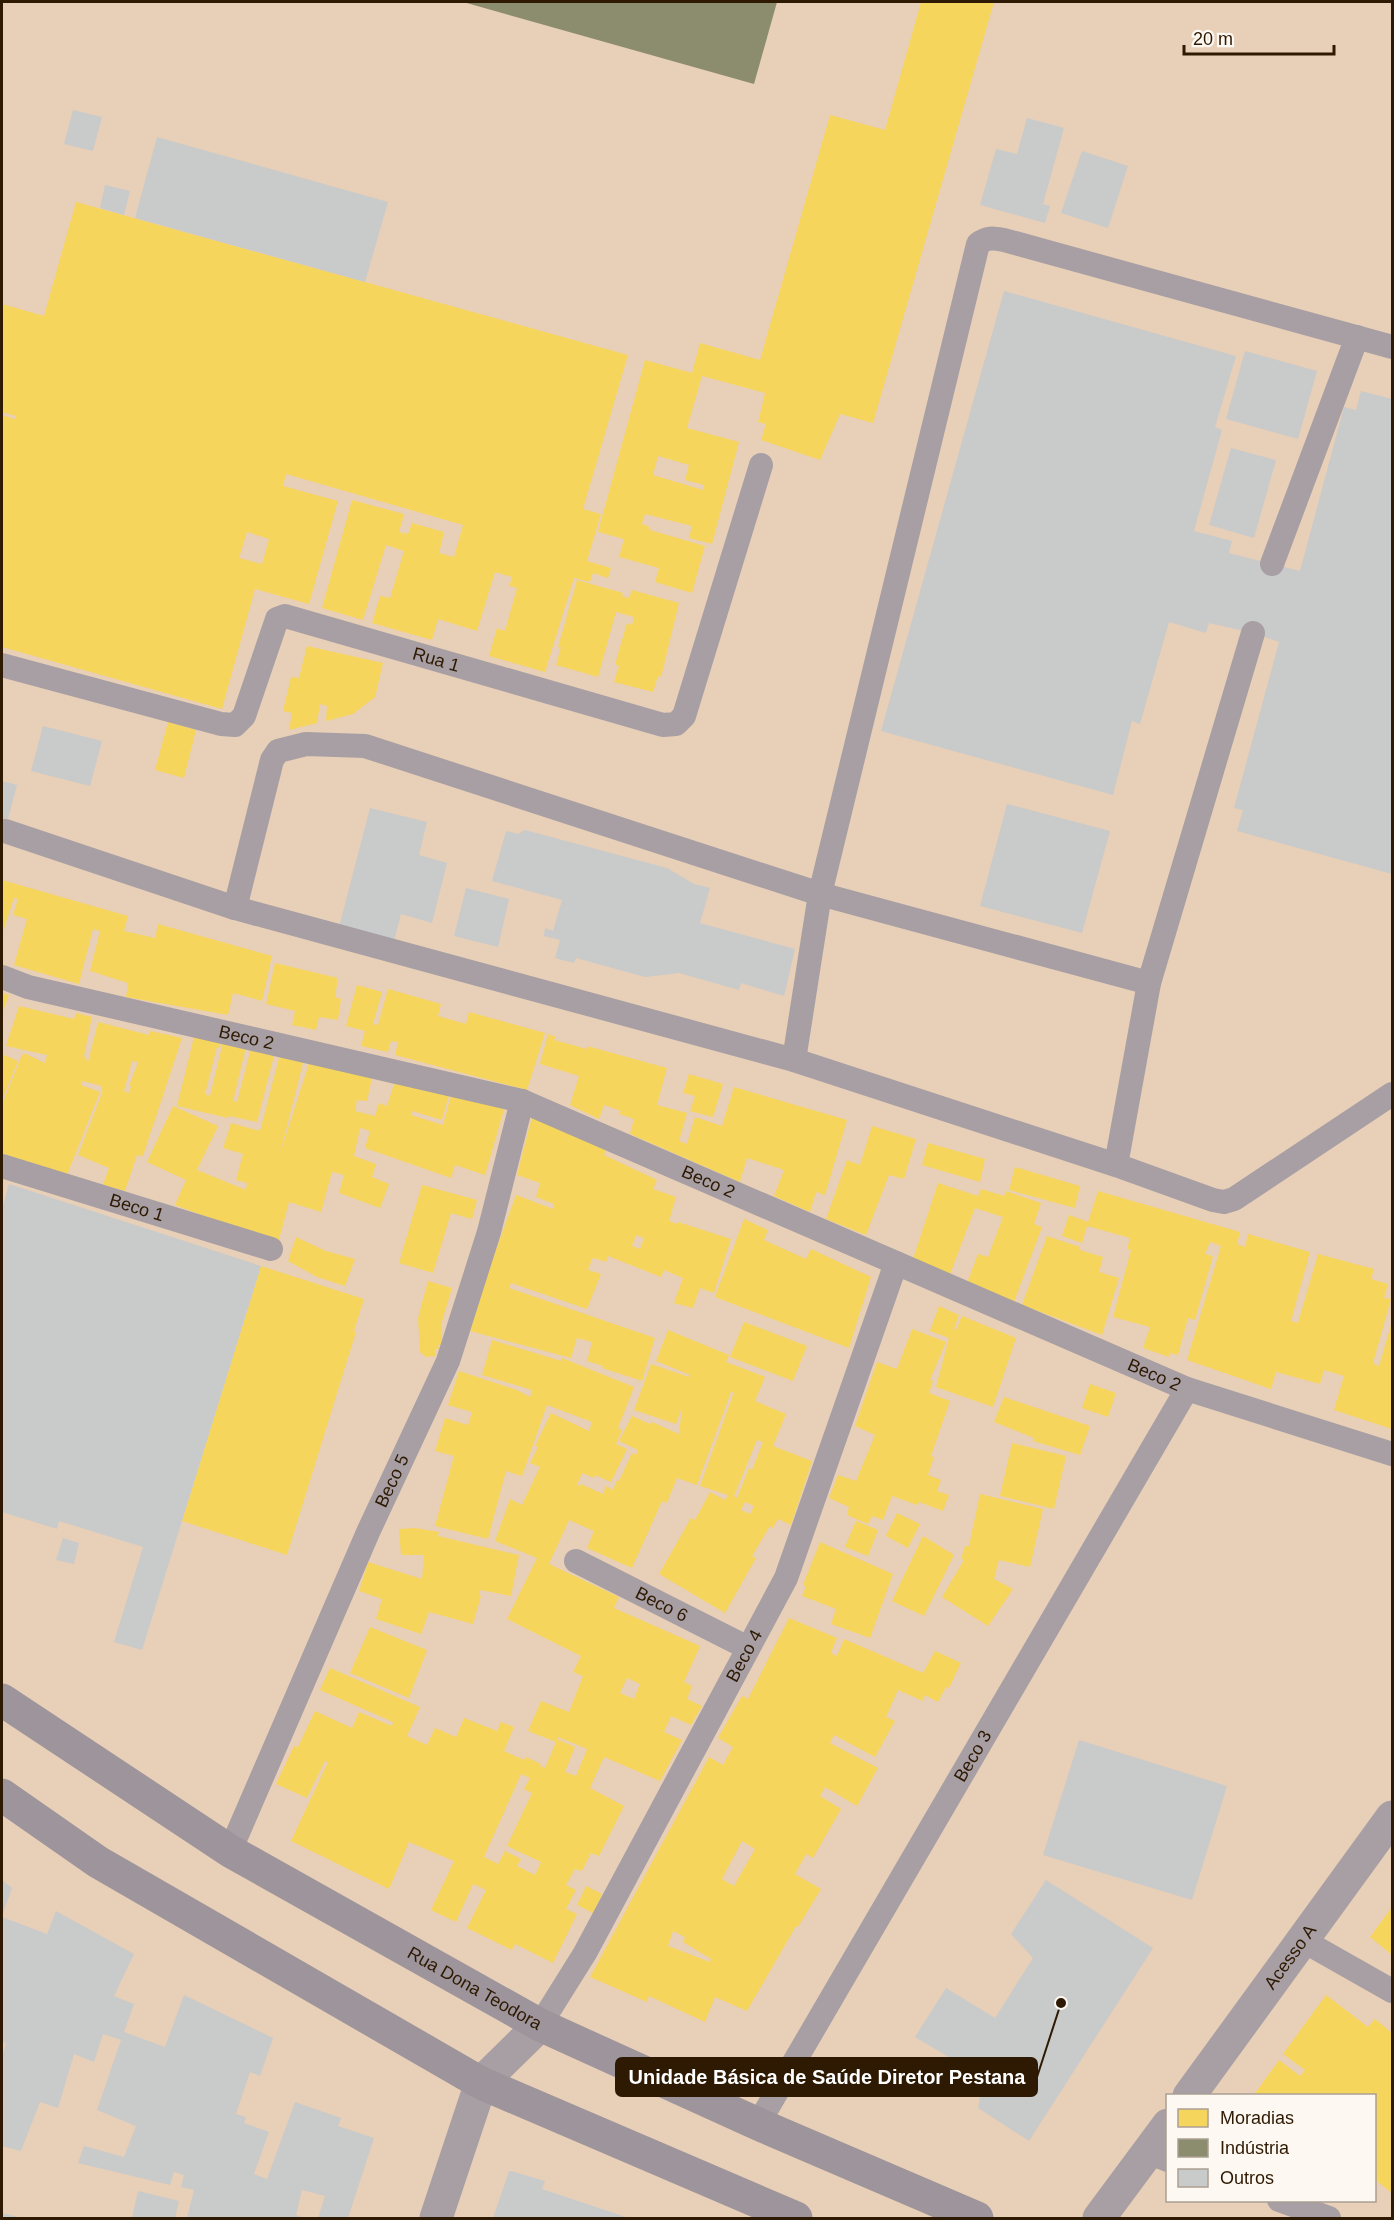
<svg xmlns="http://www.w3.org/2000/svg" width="1394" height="2220" viewBox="0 0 1394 2220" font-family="Helvetica,sans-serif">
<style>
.homes{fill:#f6d55c;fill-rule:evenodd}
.industry{fill:#8c8c6e}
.building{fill:#c9caca}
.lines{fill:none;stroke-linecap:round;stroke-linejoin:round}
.service{stroke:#a79fa4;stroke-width:24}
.minor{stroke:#a79fa4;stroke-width:33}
.secondary{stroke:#9d959b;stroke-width:33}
.labels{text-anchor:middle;stroke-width:6;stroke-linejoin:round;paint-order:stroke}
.street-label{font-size:18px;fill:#2e1902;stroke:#fef8f3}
.leader{fill:none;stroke:#2e1902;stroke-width:2}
.callout-dot{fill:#2e1902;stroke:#fef8f3;stroke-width:2}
.callout{fill:#2e1902;stroke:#2e1902;stroke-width:2}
.callout-label{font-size:20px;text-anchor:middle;font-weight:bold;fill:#fff}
</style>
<rect width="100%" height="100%" fill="#e8cfb7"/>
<g class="homes">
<path d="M921,2H994L873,423L840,414L820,460L761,440L766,424L758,422L765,393L702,376L687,428L739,442L712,544L689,538L692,526L645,514L642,524L650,527V530L705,546L692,593L655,582L659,568L619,557L624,539L598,532L645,360L692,373L700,343L760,360L830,115L885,130ZM658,456L689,465L685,480L704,485L703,490L653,475Z"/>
<path d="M76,202L628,355L583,509L601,514L587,561L611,568L608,578L593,573L590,582L574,578L545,672L489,656L497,628L505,631L517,588L509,586L512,577L495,572L477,631L438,619L432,640L372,623L380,596L390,598L404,551L386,545L363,620L322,608L352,500L404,514L399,532L408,534L412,523L444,532L439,553L454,557L463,525L286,474L283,486L338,501L309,604L255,589L222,709L2,647V415L15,419L16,416L2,412V304L44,316ZM247,532L269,539L262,564L239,558Z"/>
<path d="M577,580L623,593L622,596L629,598L632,590L679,603L661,677L658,676L653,692L614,682L619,666L615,664L627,623L632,625L634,617L616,612L598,677L556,665L561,647H558Z"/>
<path d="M307,646L383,663L375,697L353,714L326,721L327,706L320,704L317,723L289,730L292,713L283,711L291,677L299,678Z"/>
<path d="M168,722L196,730L184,778L155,770Z"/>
<path d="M2,880L128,916L124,931L155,938L158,924L272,956L262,1001L233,993L228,1015L126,997L128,983L90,971L100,931L93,929L79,984L14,965L27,919L13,915L18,899L14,898L2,935Z"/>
<path d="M275,963L338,978L335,997L341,999L338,1020L319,1017L316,1030L292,1025L295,1011L266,1004Z"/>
<path d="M357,985L382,992L373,1024L378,1025L388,989L441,1004L438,1016L466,1024L469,1012L545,1033L527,1090L395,1055L398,1042L391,1041L388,1052L361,1046L365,1031L346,1026Z"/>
<path d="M2,993L9,995L2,1014Z"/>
<path d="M19,1006L74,1019L76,1013L92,1017L84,1056L88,1062L98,1022L149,1035L150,1031L182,1038L143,1156L137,1155L125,1191L103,1185L109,1168L78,1155L102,1093V1086L82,1081L81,1085L100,1092L67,1175L23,1162L2,1153V1105L21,1057L24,1053L45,1063L47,1055L6,1046ZM132,1061L138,1062L129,1086H131L129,1093L124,1091Z"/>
<path d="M548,1034L556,1037L554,1040L587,1049V1046L667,1068L657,1105L687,1113L679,1141L687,1144L695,1117L722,1126L734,1087L847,1120L825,1195L816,1192L810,1212L774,1196L784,1170L747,1158L740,1182L630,1134L634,1119L619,1114L621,1111L604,1105L599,1119L570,1105L579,1076L540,1064Z"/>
<path d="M194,1037L221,1042L220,1048L217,1047L205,1094L210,1096L223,1042L246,1047L233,1101L237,1102L251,1048L275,1052L257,1122L229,1116L228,1118L177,1106Z"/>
<path d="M2,1054L18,1061L2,1101Z"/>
<path d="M280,1054L304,1059L280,1154L310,1060L373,1073L367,1101L357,1100L355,1111L375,1116L379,1103L387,1106L396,1078L449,1095L442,1120L412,1111L411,1115L443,1125L452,1092L505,1106L485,1175L455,1165L451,1178L365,1148L370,1131L360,1128L354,1156L376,1164L372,1177L389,1184L380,1208L339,1193L344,1175L332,1172L321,1212L289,1202L277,1247L236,1228L175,1205L186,1180L147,1162L173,1106L218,1126L197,1170L246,1190L247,1183L236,1180L243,1154L223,1148L231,1123L260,1131Z"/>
<path d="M689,1074L723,1084L713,1117L690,1111L695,1096L683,1093Z"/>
<path d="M533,1113L608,1145L604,1155L657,1180L653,1189L676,1197L669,1221L677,1224L678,1222L731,1239L714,1293L700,1288L693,1308L674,1303L683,1278L664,1270L661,1277L608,1256L606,1262L593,1258L592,1259L588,1270L601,1274L587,1309L511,1283L509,1288L655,1338L642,1381L602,1368L603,1366L587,1361L592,1342L577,1338L571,1358L470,1331L485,1280L516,1195L553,1209L554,1204L536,1197L540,1183L517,1175ZM636,1235L644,1238L640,1249L632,1246Z"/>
<path d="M872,1126L916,1139L904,1179L889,1175L866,1235L826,1219L847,1160L860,1165Z"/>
<path d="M928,1143L985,1159L980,1182L922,1165Z"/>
<path d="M1015,1167L1080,1186L1075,1208L1009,1190Z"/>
<path d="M938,1183L978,1196L981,1189L1004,1196L1006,1191L1041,1203L1034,1224L1042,1227L1014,1302L967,1283L978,1254L988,1257L1003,1217L975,1208L949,1277L912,1262Z"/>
<path d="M422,1185L477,1200L472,1219L451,1213L433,1273L399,1263Z"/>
<path d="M1098,1191L1240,1232L1237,1244L1245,1247L1248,1234L1310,1252L1291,1321L1298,1323L1318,1254L1374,1269L1371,1279L1388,1284L1384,1298L1391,1299L1373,1363L1379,1366L1392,1322V1429L1334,1410L1344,1376L1324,1370L1320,1384L1276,1372L1271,1389L1187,1360L1221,1246L1210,1242L1205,1254L1213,1256L1195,1320L1188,1318L1178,1355L1170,1353L1169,1357L1143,1348L1150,1327L1113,1317L1131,1250L1127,1249L1130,1238L1087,1226L1082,1243L1062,1236L1069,1215L1088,1222Z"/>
<path d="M744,1219L768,1230L764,1240L806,1259L811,1249L871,1277L849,1348L715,1297Z"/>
<path d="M1047,1236L1080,1247V1250L1103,1257L1099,1272L1119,1278L1102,1335L1022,1305Z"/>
<path d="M296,1237L326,1251L355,1259L345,1286L317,1277L288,1261Z"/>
<path d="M261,1266L364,1299L354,1331L356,1332L287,1555L182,1521Z"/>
<path d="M428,1281L452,1288L441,1325L442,1345H438L439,1349H435V1356L426,1357L420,1352L418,1318Z"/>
<path d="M939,1306L959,1315L954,1329L956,1330L962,1316L1016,1338L993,1407L936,1387L949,1338L930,1331Z"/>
<path d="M744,1322L807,1346L793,1381L730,1357Z"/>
<path d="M912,1329L946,1342L930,1380L933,1381L929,1393L950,1401L931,1456L934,1457L928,1475L941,1480L937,1491L949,1495L943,1511L919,1502L917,1505L892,1496L883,1520L872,1516L868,1524L847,1515L849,1507L829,1498L838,1475L856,1481L875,1435L855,1426L877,1362L897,1369Z"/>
<path d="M668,1330L729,1355L726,1362L765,1377L755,1401L786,1414L773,1446L812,1461L791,1525L778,1519L773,1528L770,1526L752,1556L756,1558L725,1613L659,1574L691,1518L695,1520L710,1492L725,1500L728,1495L700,1486L734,1392H731L697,1485L677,1478L667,1503L662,1501L632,1568L587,1548L594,1531L569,1520L549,1564L619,1597L614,1608L700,1646L684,1682L692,1686L687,1699L702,1706L691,1725L671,1716L664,1732L682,1740L660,1781L604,1757L590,1788L624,1806L599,1856L591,1853L582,1871L575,1869L566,1885L576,1890L566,1909L577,1914L553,1963L515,1944L512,1950L467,1928L486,1890L473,1884L456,1922L431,1910L454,1861L409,1842L389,1889L291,1841L328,1762L325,1761L307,1798L276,1784L294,1746L298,1747L315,1711L352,1728L359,1712L392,1726L393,1722L320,1690L330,1668L420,1707L407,1736L427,1745L435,1728L456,1737L464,1718L497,1731L501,1722L514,1727L504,1751L524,1760L526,1757L541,1764L540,1766L545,1768L556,1742L528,1731L541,1701L569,1712L583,1676L573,1672L581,1656L507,1619L537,1558L495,1541L510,1499L522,1505L540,1467L530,1463L538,1447L535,1446L551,1413L589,1431L592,1422L547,1405L522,1476L506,1471L488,1539L435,1526L454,1456L435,1451L445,1418L468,1425L472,1412L448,1405L459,1371L517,1390L530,1397L532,1390L482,1375L492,1340L561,1361L562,1358L634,1387L618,1428L622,1430L616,1444L627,1449L611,1482L595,1475L594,1478L582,1473L577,1485L580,1486L581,1484L603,1494L606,1486L613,1490L617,1480L619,1481L632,1453L636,1455L638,1450L619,1441L632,1416L650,1424L652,1422L679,1434L682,1407L676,1424L634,1410L651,1364L689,1377L690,1375L656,1361ZM757,1440L763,1442L752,1470L749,1468L737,1498L734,1496ZM745,1502L754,1506L750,1514L741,1510ZM627,1678L640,1684L634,1699L620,1693ZM558,1737L587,1749L576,1776L565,1772L575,1747L557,1739ZM521,1774L530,1778L524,1789L532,1793L507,1846L541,1862L535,1875L517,1866L521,1859L505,1851L498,1864L484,1857Z"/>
<path d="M1090,1384L1116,1393L1108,1417L1082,1408Z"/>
<path d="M1004,1397L1090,1426L1080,1455L1033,1441L1034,1438L994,1422Z"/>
<path d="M1012,1443L1066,1456L1054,1509L1000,1496Z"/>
<path d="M980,1494L1043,1509L1030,1567L999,1560L994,1579L1013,1589L988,1626L942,1597L964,1560L961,1559L965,1546H969Z"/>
<path d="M897,1513L920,1524L908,1548L886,1536Z"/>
<path d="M856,1521L878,1530L868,1556L845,1547Z"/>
<path d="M415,1528L439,1532L438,1536L519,1555L511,1596L480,1590L479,1595L481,1596L473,1624L429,1612L421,1634L376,1619L382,1599L359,1591L368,1562L422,1579L424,1555H401L399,1529Z"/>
<path d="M923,1536L954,1555L924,1616L892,1601Z"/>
<path d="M820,1542L893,1574L870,1638L831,1624L836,1609L802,1596L806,1586L803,1585Z"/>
<path d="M789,1618L837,1638L831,1653L837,1656L844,1639L923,1673L935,1651L961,1663L949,1688L946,1687L938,1702L925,1695L923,1701L898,1690L886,1717L895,1721L875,1757L834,1735L830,1743L878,1768L857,1806L825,1787L820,1796L841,1809L813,1858L806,1854L795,1874L821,1889L798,1927L796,1926L747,2011L715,1997L705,2022L649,1996L647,2002L590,1977L709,1757L723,1765L733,1747L718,1738L742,1696L748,1699ZM742,1841L755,1849L734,1886L722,1879ZM673,1931L685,1937L683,1942L711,1959L710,1962L668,1946Z"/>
<path d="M370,1627L427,1650L409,1698L350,1673Z"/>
<path d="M586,1886L602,1894L593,1913L577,1905Z"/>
<path d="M1392,1907V1955L1370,1937Z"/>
<path d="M1326,1995L1368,2027L1375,2019L1392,2033V2193L1374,2179V2096H1253L1279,2060L1300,2076L1305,2070L1283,2054Z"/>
</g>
<path class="industry" d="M463,2H777L754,84Z"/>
<g class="building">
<path d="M73,110L102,117L93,151L64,144Z"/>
<path d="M1027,118L1064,128L1043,204L1050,206L1045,223L980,205L996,149L1017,154Z"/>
<path d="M157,137L388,202L365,282L135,218Z"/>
<path d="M1082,151L1128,166L1108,228L1061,213Z"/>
<path d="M105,185L130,191L124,215L100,208Z"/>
<path d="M1004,291L1236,356L1215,427L1222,430L1194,531L1232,541L1229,553L1300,571L1344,407L1356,410L1361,391L1392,399V874L1237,831L1243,810L1234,808L1279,642L1253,633L1209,623L1206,633L1169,622L1140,724L1132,721L1113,795L881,731Z"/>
<path d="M1245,351L1317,371L1298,439L1226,419Z"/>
<path d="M1231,448L1276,460L1254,538L1209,525Z"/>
<path d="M43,726L102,741L90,786L31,771Z"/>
<path d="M2,781L17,785L2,841Z"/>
<path d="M1007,804L1110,831L1082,933L980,906Z"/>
<path d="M370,808L427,822L419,855L447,863L432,923L401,914L393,945L338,931Z"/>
<path d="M525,830L667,868L694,884L710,888L700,923L795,949L784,996L741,983L739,990L679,973L645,977L576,958L574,963L555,958L560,940L544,936L545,928L553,931L562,900L492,881L506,831L518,834Z"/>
<path d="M466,888L509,899L498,947L454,936Z"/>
<path d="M9,1184L261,1266L142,1650L114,1642L143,1547L59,1521L57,1529L2,1512V1209Z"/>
<path d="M63,1538L79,1543L74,1564L56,1560Z"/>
<path d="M1079,1740L1227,1786L1192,1900L1043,1855Z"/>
<path d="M2,1880L12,1888L2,1916Z"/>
<path d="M1046,1880L1153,1948L1029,2141L978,2108L984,2078L915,2037L946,1988L995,2018L1033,1958L1011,1934Z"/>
<path d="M56,1911L134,1954L114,1996L134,2004L124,2032L165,2047L184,1995L273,2038L260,2076L250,2072L236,2114L246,2117L244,2123L269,2132L254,2174L267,2179L295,2102L341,2118L338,2126L374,2138L348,2218H318L325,2196L302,2190L296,2215L305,2218H187L194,2190L181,2187L184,2175L174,2172L170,2185L78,2163L84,2146L124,2157L136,2126L97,2110L121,2040L103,2034L94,2062L74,2054L58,2108L40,2102L21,2151L2,2146V2058L6,2043L2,2042V1917L47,1934Z"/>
<path d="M509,2171H511L545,2181L542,2189L629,2218H493Z"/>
<path d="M138,2191L179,2201L175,2218H132Z"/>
<path d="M2,2213L22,2218H2Z"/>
</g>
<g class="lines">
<g class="service">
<path d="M1272,564L1357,337"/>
<path id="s1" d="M2,665L221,724L235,725L244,716L277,619L285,616L663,725L676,724L684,716L761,465"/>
<path d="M5,831L235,908L794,1060L1116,1165L1213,1200L1224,1202L1234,1199L1392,1094"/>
<path d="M235,908L272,760L278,751L306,744L365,746L820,894L1149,983"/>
<path id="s2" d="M2,977L28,987L522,1101L1187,1389L1392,1454"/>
<path d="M794,1060L820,894L978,244C987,237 993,238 1004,240L1392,347"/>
<path d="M1116,1165L1149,983L1253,633"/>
<path id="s3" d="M2,1166L271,1249"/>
<path id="s4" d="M576,1561L748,1648"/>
<path id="s5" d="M230,1851L369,1530L448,1361L489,1232L522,1101"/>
<path d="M1302,1940L1392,1991"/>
<path id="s6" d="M540,2025L585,1953L786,1578L896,1263"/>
<path id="s7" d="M758,2124L1187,1389"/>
<path d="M1148,2152L1168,2160"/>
<path d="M1279,2200L1329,2218"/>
</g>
<g class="minor">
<path id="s8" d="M1189,2096L1392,1817"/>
<path d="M436,2218L481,2083L540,2025"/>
<path d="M1099,2218L1168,2125"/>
</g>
<g class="secondary">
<path id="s9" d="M2,1700L230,1851L540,2025L758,2124L977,2218"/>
<path d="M2,1795L98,1862L481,2083L796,2218"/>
</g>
</g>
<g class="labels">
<g class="street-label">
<text dy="6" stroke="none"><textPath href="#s1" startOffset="522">Rua 1</textPath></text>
<text dy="6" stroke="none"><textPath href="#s2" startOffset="252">Beco 2</textPath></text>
<text dy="6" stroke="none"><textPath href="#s2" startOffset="738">Beco 2</textPath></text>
<text dy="6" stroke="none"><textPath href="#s3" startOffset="141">Beco 1</textPath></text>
<text dy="6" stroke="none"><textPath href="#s2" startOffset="1224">Beco 2</textPath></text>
<text dy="6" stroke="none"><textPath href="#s5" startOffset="404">Beco 5</textPath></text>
<text dy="6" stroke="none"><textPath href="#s4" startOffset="96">Beco 6</textPath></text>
<text dy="6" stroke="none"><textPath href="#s6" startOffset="422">Beco 4</textPath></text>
<text dy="6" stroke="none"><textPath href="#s7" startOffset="426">Beco 3</textPath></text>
<text dy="6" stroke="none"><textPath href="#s8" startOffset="172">Acesso A</textPath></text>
<text dy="6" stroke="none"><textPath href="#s9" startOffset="554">Rua Dona Teodora</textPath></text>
</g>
</g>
<path class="leader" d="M1061 2003L1037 2077"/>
<circle class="callout-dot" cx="1061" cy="2003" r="6"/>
<rect class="callout" x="616" y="2058" width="421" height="38" rx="6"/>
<g class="callout-label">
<text x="827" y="2084">Unidade Básica de Saúde Diretor Pestana</text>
</g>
<rect width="1394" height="2220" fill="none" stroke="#2e1902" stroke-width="6"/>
<rect x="1166" y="2094" width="210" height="108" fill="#fef8f3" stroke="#ab9f93" stroke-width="1.5"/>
<rect x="1178" y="2109" width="30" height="18" fill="#f6d55c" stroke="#ab9f93" stroke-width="1.5"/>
<text x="1220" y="2124" font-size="18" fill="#2e1902">Moradias</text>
<rect x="1178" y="2139" width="30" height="18" fill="#8c8c6e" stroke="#ab9f93" stroke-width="1.5"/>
<text x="1220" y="2154" font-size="18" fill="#2e1902">Indústria</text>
<rect x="1178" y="2169" width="30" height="18" fill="#c9caca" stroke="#ab9f93" stroke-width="1.5"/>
<text x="1220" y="2184" font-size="18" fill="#2e1902">Outros</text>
<path d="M1184 45v9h150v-9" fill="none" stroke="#2e1902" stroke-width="3"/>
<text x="1193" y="45" font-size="18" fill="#2e1902" stroke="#fef8f3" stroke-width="4.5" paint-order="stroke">20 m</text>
</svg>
